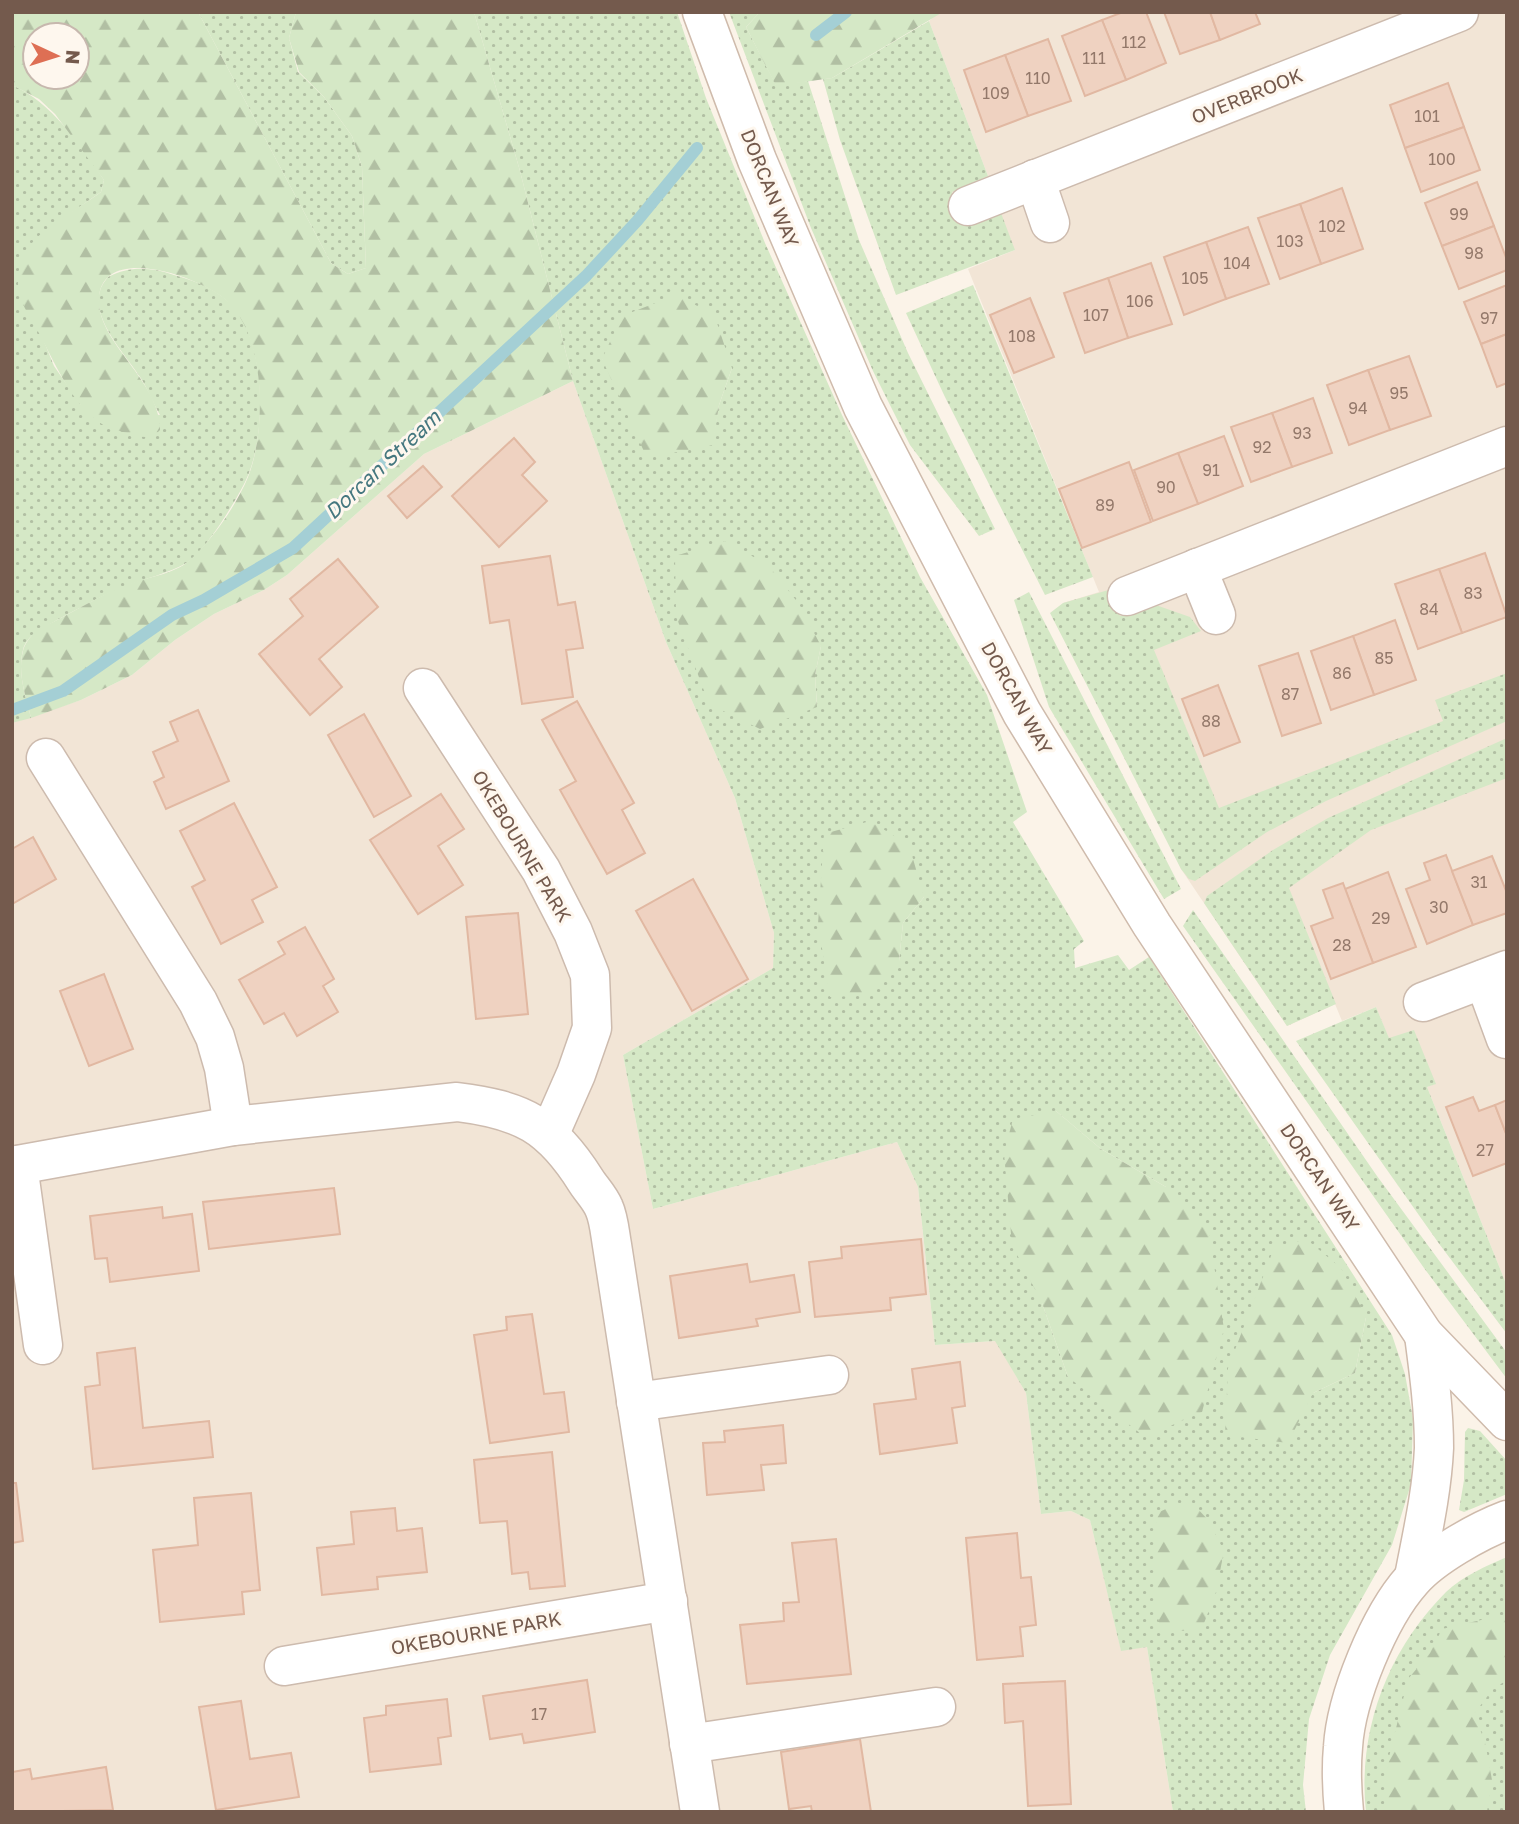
<svg xmlns="http://www.w3.org/2000/svg" width="1519" height="1824" viewBox="0 0 1519 1824" font-family="'Golos Text',sans-serif">
<style>
.residential{fill:#f2e5d6}
.grass{fill:url(#grass-dots);fill-rule:evenodd}
.forest{fill:url(#forest-firs);fill-rule:evenodd}
.lines{fill:none;stroke-linecap:round;stroke-linejoin:round}
.stream{stroke:#a4cfd5;stroke-width:12}
.building{fill:#efd2c1;stroke:#e1b8a2;stroke-width:2}
.minor-casing{stroke:#cdbbae;stroke-width:41}
.secondary-casing{stroke:#cfbbac;stroke-width:41}
.minor{stroke:#fff;stroke-width:38}
.secondary{stroke:#fff;stroke-width:38}
.labels{text-anchor:middle;stroke-width:6;stroke-linejoin:round;paint-order:stroke}
.number-label{font-size:16px;fill:#93786a}
.street-label{font-size:19px;fill:#745a4d;stroke:#fef7ee}
.water-label{font-size:21px;font-style:italic;fill:#45777f;stroke:#fef7ee}
</style>
<defs>
<pattern id="grass-dots" width="8" height="8" patternUnits="userSpaceOnUse" patternTransform="scale(1.75)"><rect width="8" height="8" fill="#d5e8c6"/><path d="M2 2h.1M6 6h.1" fill="none" stroke="#b1bfa3" stroke-width="1.8" stroke-linecap="round"/></pattern>
<pattern id="forest-firs" width="22" height="20" patternUnits="userSpaceOnUse" patternTransform="scale(1.75)"><rect width="22" height="20" fill="#d5e8c6"/><path d="M5 1l3.5 6h-7zM16 11l3.5 6h-7z" fill="#b1bfa3"/></pattern>
</defs>
<rect width="100%" height="100%" fill="#fbf3e8"/>
<g class="residential">
<path d="M940,12H1507V1286L1427,1087L1435,1084L1414,1031L1389,1039L1376,1007L1342,1021L1335,1004L1287,1026L1181,869L1063,603L1099,592L968,269L1015,250L965,225L952,191L988,176L929,21Z"/>
<path d="M573,381L666,642L735,798L774,933L773,968L623,1055L653,1209L897,1142L918,1187L935,1345L996,1341L1026,1393L1041,1514L1071,1511L1090,1520L1121,1650L1147,1647L1173,1812H12V723L81,700L132,675L175,640L214,614L264,590L287,575L424,454Z"/>
</g>
<g class="grass">
<path d="M198,12H296L289,38L298,72L324,97L352,136L362,167L366,268L348,274L331,263Z"/>
<path d="M474,12H677L706,98L765,243L842,415L920,577L987,695L1027,812L1013,822L1084,941L1074,949L1075,968L1118,955L1129,970L1149,957L1392,1335L1405,1374L1413,1419L1411,1484L1392,1545L1330,1655L1309,1719L1303,1785L1306,1812H1173L1147,1647L1121,1651L1090,1520L1071,1511L1041,1514L1026,1393L995,1341L935,1345L918,1187L897,1142L653,1209L623,1055L773,968L774,933L735,798L666,642L573,381L520,171ZM602,359L732,368L719,405L712,445ZM675,556L821,646L815,675L817,706ZM824,834L924,897L903,923L899,961ZM1056,1111L1101,1149L1166,1187L1068,1377L1042,1303ZM1366,1317L1355,1373L1313,1393Z"/>
<path d="M729,12H760L746,27L776,85L808,81L859,240L908,353L995,529L979,536L910,445L873,371L811,228Z"/>
<path d="M929,21L988,176L952,192L965,225L1001,213L1015,250L896,295L840,140L823,79L832,78Z"/>
<path d="M12,85C51,102 81,145 104,180L101,192L58,222L43,339L54,366L81,405L160,415C153,403 148,389 140,377C126,355 91,319 100,291C101,286 105,281 108,277C130,266 150,267 174,275C195,281 214,288 230,303C267,340 267,436 246,480C236,501 206,550 188,562C168,574 145,578 124,587C100,596 80,608 57,620C44,628 27,634 23,650C17,673 26,697 31,718L12,723Z"/>
<path d="M973,285L1093,577L1045,595L944,395L906,313Z"/>
<path d="M1112,589L1120,616L1153,604L1190,617L1201,631L1154,650L1219,808L1443,721L1435,700L1507,673V721L1326,801L1267,832L1195,881L1189,879L1181,869L1050,613L1063,603Z"/>
<path d="M1029,592L1181,889L1164,899L1049,707L1014,600Z"/>
<path d="M1507,738V778L1371,830L1289,888L1336,1004L1287,1026L1204,903L1207,896L1273,850L1328,818Z"/>
<path d="M1193,910L1377,1176L1507,1353V1379L1424,1268L1183,926Z"/>
<path d="M1376,1007L1389,1038L1414,1030L1436,1084L1427,1087L1507,1286V1334L1440,1245L1296,1041Z"/>
<path d="M1468,1428L1480,1431L1507,1461V1494L1464,1512L1459,1510L1464,1480L1465,1432Z"/>
<path d="M1507,1557V1812H1366C1357,1730 1388,1650 1446,1592C1463,1576 1486,1566 1507,1557Z"/>
</g>
<g class="forest">
<path d="M12,12H198L331,263L348,274L366,268L362,167L352,136L324,97L299,72L289,38L296,12H474L520,171L573,381L424,454L287,575L264,590L214,614L175,640L132,675L81,700L31,718C26,697 17,673 23,651C24,645 30,637 34,633C40,627 50,624 57,620C84,606 109,590 138,581C155,576 178,572 191,559C213,539 237,504 248,477C266,431 266,343 231,305C209,279 101,240 99,299C97,343 161,381 160,430C151,440 142,437 131,434C119,431 106,428 96,420C73,403 56,366 43,341C35,324 24,311 19,293C17,283 18,266 23,256C38,228 76,211 101,192L104,180L55,114L39,99L12,85ZM77,35V77H35V35Z"/>
<path d="M760,12H943L832,78L776,86L746,27Z"/>
<path d="M676,295L711,313L717,323L732,368L719,405L713,445L647,458L602,359L622,316Z"/>
<path d="M725,541L768,565L799,604L821,646L815,675L817,707L760,729L709,704L676,616L675,556Z"/>
<path d="M870,821L909,845L924,897L903,923L899,961L871,995L830,997L818,924L824,834Z"/>
<path d="M1056,1111L1101,1149L1166,1187L1209,1233L1224,1329L1202,1412L1145,1437L1068,1377L1042,1303L1012,1245L1004,1153L1013,1119Z"/>
<path d="M1306,1239L1341,1268L1366,1317L1355,1373L1313,1393L1288,1443L1225,1435L1228,1368L1274,1248Z"/>
<path d="M1179,1503L1196,1507L1209,1521L1224,1551L1216,1592L1201,1631H1161L1155,1604L1157,1513Z"/>
<path d="M1507,1614V1680L1493,1689L1474,1714L1485,1742L1492,1780L1487,1812H1388L1384,1808L1389,1757L1408,1679L1430,1653L1442,1629Z"/>
</g>
<g class="lines">
<g class="stream">
<path d="M816,35L846,12"/>
<path d="M12,710L63,691L172,615L204,600L293,548L586,276L637,221L697,148"/>
</g>
</g>
<g class="building">
<path d="M1123,12H1146L1166,63L1126,80L1102,20Z"/>
<path d="M1164,12H1210L1220,40L1180,54Z"/>
<path d="M1210,12H1255L1260,24L1220,40Z"/>
<path d="M1102,20L1126,80L1085,96L1062,36Z"/>
<path d="M1048,39L1071,101L1028,116L1005,55Z"/>
<path d="M1005,55L1028,116L986,132L964,70Z"/>
<path d="M1448,83L1464,127L1405,148L1390,105Z"/>
<path d="M1464,127L1480,170L1421,192L1405,148Z"/>
<path d="M1477,182L1494,226L1442,246L1425,203Z"/>
<path d="M1342,188L1363,249L1321,264L1300,204Z"/>
<path d="M1300,204L1321,264L1280,279L1258,218Z"/>
<path d="M1494,226L1507,260V270L1459,289L1442,246Z"/>
<path d="M1248,227L1269,284L1226,299L1206,242Z"/>
<path d="M1206,242L1226,299L1184,315L1164,257Z"/>
<path d="M1151,263L1172,324L1128,338L1108,278Z"/>
<path d="M1108,278L1128,338L1085,353L1064,293Z"/>
<path d="M1507,285V334L1481,344L1464,302Z"/>
<path d="M1030,298L1054,357L1014,373L990,315Z"/>
<path d="M1507,334V383L1497,387L1481,344Z"/>
<path d="M1409,356L1431,416L1390,430L1368,370Z"/>
<path d="M1368,370L1390,430L1349,445L1327,385Z"/>
<path d="M1313,398L1332,453L1292,467L1272,413Z"/>
<path d="M1272,413L1292,467L1251,482L1231,427Z"/>
<path d="M1224,436L1243,486L1198,504L1178,453Z"/>
<path d="M514,438L535,462L522,475L547,501L499,547L452,496Z"/>
<path d="M1178,453L1198,504L1153,521L1134,470Z"/>
<path d="M1129,462L1151,522L1082,548L1059,489Z"/>
<path d="M423,466L442,487L407,518L388,496Z"/>
<path d="M1485,553L1507,617L1462,633L1439,569Z"/>
<path d="M550,556L558,605L575,602L583,648L566,650L573,697L522,704L509,620L490,623L482,566Z"/>
<path d="M338,559L378,607L319,659L342,687L310,715L259,654L303,616L290,599Z"/>
<path d="M1439,569L1462,633L1418,649L1395,584Z"/>
<path d="M1395,620L1416,680L1374,695L1353,636Z"/>
<path d="M1353,636L1374,695L1331,710L1311,651Z"/>
<path d="M1298,653L1321,723L1282,736L1259,666Z"/>
<path d="M1218,685L1240,742L1204,756L1182,699Z"/>
<path d="M577,701L634,803L622,810L645,853L607,874L560,790L576,781L542,720Z"/>
<path d="M198,710L229,781L166,809L154,782L164,777L153,752L178,741L170,722Z"/>
<path d="M364,714L411,796L374,817L328,735Z"/>
<path d="M441,794L464,829L438,846L463,885L418,914L370,840Z"/>
<path d="M234,803L277,887L252,900L263,922L221,944L192,887L205,880L180,831Z"/>
<path d="M33,837L56,879L12,904V849Z"/>
<path d="M1446,855L1473,925L1427,944L1406,889L1430,880L1424,863Z"/>
<path d="M1492,856L1507,893V913L1473,925L1452,871Z"/>
<path d="M1388,872L1416,947L1373,963L1345,889Z"/>
<path d="M693,879L748,979L692,1011L636,911Z"/>
<path d="M1343,883L1373,963L1331,979L1311,926L1333,918L1323,890Z"/>
<path d="M518,913L528,1014L476,1019L466,917Z"/>
<path d="M305,927L334,979L323,986L338,1012L297,1036L284,1013L264,1024L239,980L285,954L278,942Z"/>
<path d="M104,974L133,1049L89,1066L60,991Z"/>
<path d="M1473,1097L1479,1111L1495,1105L1507,1136V1163L1473,1176L1446,1107Z"/>
<path d="M1507,1100V1136L1495,1105Z"/>
<path d="M334,1188L340,1234L209,1249L203,1202Z"/>
<path d="M162,1207L163,1218L192,1214L199,1271L110,1282L107,1258L95,1259L90,1216Z"/>
<path d="M921,1239L926,1294L890,1298L891,1310L815,1317L809,1262L842,1258L841,1247Z"/>
<path d="M747,1264L750,1282L794,1275L800,1312L756,1319L758,1326L679,1338L670,1276Z"/>
<path d="M532,1314L544,1394L564,1392L569,1432L490,1443L474,1335L507,1330L506,1317Z"/>
<path d="M135,1348L143,1428L209,1421L213,1457L93,1469L85,1387L100,1385L97,1353Z"/>
<path d="M960,1362L965,1406L952,1408L957,1443L880,1454L874,1404L916,1399L912,1369Z"/>
<path d="M783,1425L786,1463L761,1465L764,1490L707,1495L703,1443L725,1442L724,1431Z"/>
<path d="M552,1452L565,1586L530,1589L528,1572L512,1574L507,1521L480,1523L474,1460Z"/>
<path d="M12,1483H16L23,1541L12,1543Z"/>
<path d="M251,1493L260,1590L242,1592L244,1614L160,1622L153,1550L198,1545L194,1498Z"/>
<path d="M395,1508L397,1531L422,1528L427,1572L377,1577L378,1589L322,1595L317,1548L354,1544L351,1512Z"/>
<path d="M1017,1533L1021,1578L1031,1577L1036,1625L1020,1627L1023,1656L977,1660L966,1538Z"/>
<path d="M836,1539L851,1674L747,1684L740,1625L784,1621L783,1603L799,1602L792,1543Z"/>
<path d="M587,1680L595,1732L524,1743L522,1734L490,1739L483,1696Z"/>
<path d="M1065,1681L1071,1804L1028,1806L1023,1721L1005,1723L1003,1684Z"/>
<path d="M447,1699L451,1736L438,1738L441,1764L370,1772L364,1718L386,1715V1706Z"/>
<path d="M241,1701L250,1759L291,1753L299,1797L216,1810L199,1707Z"/>
<path d="M860,1739L871,1812H812L811,1806L789,1809L781,1752Z"/>
<path d="M106,1767L113,1810L12,1812V1772L30,1769L32,1779Z"/>
</g>
<g class="lines">
<g class="minor-casing">
<g id="minor">
<path d="M1035,179L1050,223"/>
<path d="M968,206L1459,12"/>
<path d="M1197,568L1216,615"/>
<path d="M1127,596L1507,446"/>
<path d="M423,688L541,870L573,932L590,975L592,1028L576,1074L550,1133"/>
<path d="M46,758L198,1002L215,1037L224,1068L233,1126"/>
<path d="M1484,979L1506,1039"/>
<path d="M1423,1002L1507,970"/>
<path d="M18,1165L43,1345"/>
<path d="M12,1166L233,1126L457,1102C522,1110 551,1125 586,1181C591,1189 600,1198 604,1208C609,1219 610,1234 612,1245L700,1812"/>
<path d="M636,1402L829,1375"/>
<path d="M284,1666L668,1601"/>
<path d="M689,1744L936,1707"/>
</g>
</g>
<g class="secondary-casing">
<g id="secondary">
<path d="M702,12L757,160L863,407L1022,713L1152,925L1424,1335L1507,1421"/>
<path d="M1414,1577C1422,1535 1432,1492 1434,1448C1434,1410 1429,1373 1424,1335"/>
<path d="M1344,1812C1342,1791 1341,1768 1343,1747C1346,1698 1379,1617 1412,1580C1432,1557 1478,1531 1507,1520"/>
</g>
</g>
<use href="#minor" class="minor"/>
<use href="#secondary" class="secondary"/>
</g>
<g class="labels">
<g class="number-label">
<text x="1134" y="48">112</text>
<text x="1094" y="64">111</text>
<text x="1038" y="84">110</text>
<text x="996" y="99">109</text>
<text x="1427" y="122">101</text>
<text x="1442" y="165">100</text>
<text x="1459" y="220">99</text>
<text x="1332" y="232">102</text>
<text x="1290" y="247">103</text>
<text x="1474" y="259">98</text>
<text x="1237" y="269">104</text>
<text x="1195" y="284">105</text>
<text x="1140" y="307">106</text>
<text x="1096" y="321">107</text>
<text x="1489" y="324">97</text>
<text x="1022" y="342">108</text>
<text x="1399" y="399">95</text>
<text x="1358" y="414">94</text>
<text x="1302" y="439">93</text>
<text x="1262" y="453">92</text>
<text x="1211" y="476">91</text>
<text x="1166" y="493">90</text>
<text x="1105" y="511">89</text>
<text x="1473" y="599">83</text>
<text x="1429" y="615">84</text>
<text x="1384" y="664">85</text>
<text x="1342" y="679">86</text>
<text x="1290" y="700">87</text>
<text x="1211" y="727">88</text>
<text x="1479" y="888">31</text>
<text x="1439" y="913">30</text>
<text x="1381" y="924">29</text>
<text x="1342" y="951">28</text>
<text x="1485" y="1156">27</text>
<text x="539" y="1720">17</text>
</g>
<g class="street-label">
<text transform="translate(1247 96) rotate(-22)" y="7">OVERBROOK</text>
<text transform="translate(770 188) rotate(68)" y="7">DORCAN WAY</text>
<text transform="translate(1017 698) rotate(61)" y="7">DORCAN WAY</text>
<text transform="translate(522 846) rotate(59)" y="7">OKEBOURNE PARK</text>
<text transform="translate(1320 1177) rotate(56)" y="7">DORCAN WAY</text>
<text transform="translate(476 1633) rotate(-10)" y="7">OKEBOURNE PARK</text>
</g>
<g class="water-label">
<text transform="translate(383 465) rotate(-43)" y="7">Dorcan Stream</text>
</g>
</g>
<rect width="1519" height="1824" fill="none" stroke="#745a4d" stroke-width="28"/>
<g transform="translate(56 56) rotate(94)"><circle r="33" fill="#fef7ee" stroke="#c7b8ae" stroke-width="2"/>
<path d="M0-5L12 26L0 18L-12 26Z" fill="#de6f54"/>
<text y="-10" font-size="19" font-weight="bold" text-anchor="middle" fill="#745a4d">N</text>
</g>
</svg>
